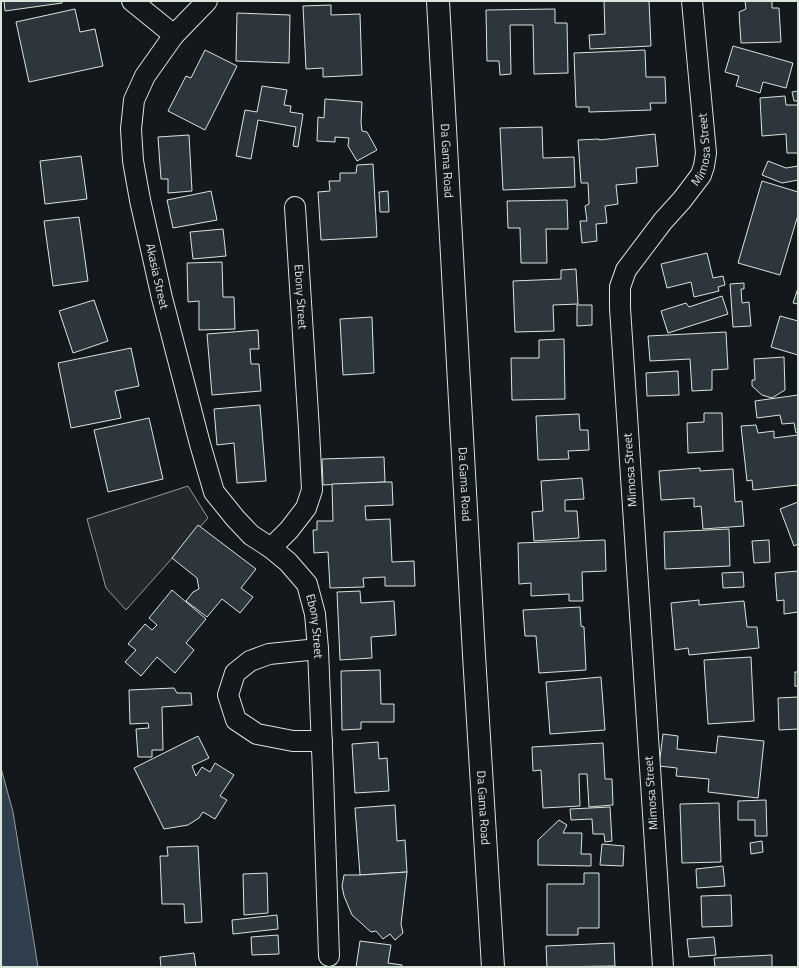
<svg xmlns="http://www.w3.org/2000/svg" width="799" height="968" viewBox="0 0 799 968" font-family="'Titillium Web',sans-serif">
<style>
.parking{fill:#24282b;stroke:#939e99}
.water{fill:#2f3f4d;stroke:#939e99}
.building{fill:#2c363c;stroke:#d8e6dc}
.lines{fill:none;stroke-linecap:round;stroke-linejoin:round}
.minor-casing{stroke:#d8e6dc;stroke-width:22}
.tertiary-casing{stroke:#d8e6dc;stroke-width:24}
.minor{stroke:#14181c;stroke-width:20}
.tertiary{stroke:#14181c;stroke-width:22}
.labels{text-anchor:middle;stroke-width:3;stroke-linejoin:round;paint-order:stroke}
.street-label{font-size:12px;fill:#d8e6dc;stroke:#14181c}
</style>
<rect width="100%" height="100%" fill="#14181c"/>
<path class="parking" d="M188,486L208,518L126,610L106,588L87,519Z"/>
<path class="water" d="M1,768L13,812L38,967H1Z"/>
<g class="building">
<path d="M4,1H62V3L5,11Z"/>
<path d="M604,1H649L651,46L590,49L589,35L605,34Z"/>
<path d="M745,1H772V8H779L781,42L741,43L739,12L746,9Z"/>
<path d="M331,5V15L360,14L362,75L323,77V68L306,69L303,6Z"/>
<path d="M75,9L80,32L95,29L103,66L29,82L16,22Z"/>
<path d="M555,9V23H567L568,73L534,74L533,25H510L511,74L500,75L499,61H487L486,10Z"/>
<path d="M237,13L290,15L289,63L236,61Z"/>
<path d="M733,46L793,63L786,88L763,82L760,93L736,86L739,76L725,72Z"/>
<path d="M205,50L237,66L205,130L168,111L186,76L191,78Z"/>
<path d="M645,50L646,77H665L666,103H650L651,110L589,112V107H576L574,53Z"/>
<path d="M262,86L287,90L284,105L291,106L290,112L303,114L298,147L293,146L296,127L258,120L251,159L236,156L245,110L257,112Z"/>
<path d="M798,91V101H794L792,92Z"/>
<path d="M785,96L786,105H798V153H787L786,134L762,136L760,98Z"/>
<path d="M325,99L362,102L361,123L362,131L367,132L377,150L357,161L348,146L349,138L335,137V142L317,141L318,117L324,118Z"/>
<path d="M542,127L543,158L574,157L575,187L503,190L500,128Z"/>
<path d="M655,134L658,166L636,168L637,183L616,185L618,204L605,206L607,223L596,224L597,241L582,243L580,221H587L585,206L589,204L588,183H581L578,140L599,139V140Z"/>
<path d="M189,135L192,191L168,193V179H161L158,137Z"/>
<path d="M81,156L87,199L45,204L40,161Z"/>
<path d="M768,161L786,168L798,166V180L782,183L762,175Z"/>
<path d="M373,164L377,237L321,240L318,192L330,191L329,181H340V173H356L357,165Z"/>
<path d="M762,181L798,192V215L780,275L738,263Z"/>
<path d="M211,191L217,220L173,228L167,200Z"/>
<path d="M388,191L389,212H380L379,192Z"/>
<path d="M567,200L568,229H546L547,263H521L520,228H508L507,201Z"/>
<path d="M79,217L88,281L53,286L44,221Z"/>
<path d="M223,229L226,256L193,259L190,232Z"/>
<path d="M707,253L713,278L723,276L725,285L718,287L719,291L694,297L691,282L667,288L661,264Z"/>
<path d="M222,262L223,297H234L235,329L199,330V301L188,302L187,263Z"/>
<path d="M576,269L578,304L553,305L554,331L515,332L513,281L561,279V270Z"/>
<path d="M744,283V289H741L742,303L749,302L751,326L733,327L730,284Z"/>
<path d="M798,288V304L793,303Z"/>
<path d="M722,296L728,314L668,333L661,311L686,303L689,307Z"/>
<path d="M94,300L108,341L73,353L59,311Z"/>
<path d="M577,305H592V325L577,326Z"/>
<path d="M780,316L798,321V355L771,347Z"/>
<path d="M372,317L374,373L343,375L340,319Z"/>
<path d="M258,330L259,349H250L251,364H259L261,391L212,395L207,334Z"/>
<path d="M726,332L728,369L712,370V390L692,391L690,359L650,361L648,336Z"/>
<path d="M564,339L565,399L512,400L511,358H539V340Z"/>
<path d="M131,348L139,386L115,391L121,418L71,428L58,363Z"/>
<path d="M784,357L785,390L772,398L762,395L752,386V380H755L754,359Z"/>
<path d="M678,371L679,395L647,396L646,373Z"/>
<path d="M798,395V432L796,433L794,423L782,424L780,415L757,418L755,401Z"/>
<path d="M260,405L266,481L237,483L234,443L217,445L214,409Z"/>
<path d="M704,413H722L723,451L688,453L687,423L704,422Z"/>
<path d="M579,414L580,430H588L589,450L568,451L569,459L538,460L536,416Z"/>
<path d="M149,418L163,479L108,492L94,430Z"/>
<path d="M756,425L758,433L774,431V438L798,435V485L753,490L752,480L747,481L741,426Z"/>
<path d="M384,457L385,482L323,485L322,459Z"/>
<path d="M700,468V471L733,469L735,502L742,501L744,526L703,529L701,506L694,507V498L661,500L659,471Z"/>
<path d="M582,478L584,499L565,500V511H577L579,538L534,541L532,512L543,511L541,481Z"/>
<path d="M385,482H392L393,505L365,506L366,520L390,519L392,562L414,561L415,586H385V577L363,578L364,587L330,588L328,552L314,553L313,530H317V521H333L332,484Z"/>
<path d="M798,502V544L794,546L780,509Z"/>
<path d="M198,525L256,569L241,588L253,597L240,613L222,599L207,617L186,601L193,592L199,589L197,578L172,558Z"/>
<path d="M729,529L730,566L665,569L664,532Z"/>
<path d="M605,540L606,571L582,572L583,601H569V594L531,596V583L519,584L518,543Z"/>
<path d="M769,540L770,562L754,563L752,541Z"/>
<path d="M798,571V612L784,614V600L777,601L775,573Z"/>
<path d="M743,572L744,587L723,588L722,573Z"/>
<path d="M172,590L206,619L186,643L194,650L175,673L157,657L141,676L125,662L136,650L128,644L145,624L152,630L157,625L149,618Z"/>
<path d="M360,591L361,603L394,601L396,635L371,637L372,658L340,660L337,592Z"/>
<path d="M699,600V605L744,601L747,627H757L759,648L689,655L688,648L675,650L671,603Z"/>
<path d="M580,607L581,626L584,627L586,670L539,673L536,636H525L523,610Z"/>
<path d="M751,657L754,721L708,724L704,660Z"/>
<path d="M380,670L381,704H394V722H361V729L342,730L341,671Z"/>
<rect x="795" y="672" width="3" height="14"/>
<path d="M601,677L605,730L550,734L546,682Z"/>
<path d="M174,688L177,693H191L192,705L162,707L163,750H152V757H138L136,729L149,728L148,723L130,724L129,690Z"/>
<path d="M798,697V729L779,730L778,698Z"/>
<path d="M663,734L678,736L677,749L716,753L718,736L764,741L758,798L708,792L709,779L676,776L677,768L659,766Z"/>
<path d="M198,736L209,758L192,766L196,776L202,767L210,772L215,763L234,775L220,796L227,800L215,819L203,812L199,818L188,825L164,829L134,768Z"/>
<path d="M378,742L379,759L387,758L389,791L355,793L352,744Z"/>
<path d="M603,743L605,779H612L613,805L589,807L587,774H579L580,806L543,808L541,770L533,771L532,747Z"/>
<path d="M766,800L767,836H755V820H738V801Z"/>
<path d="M719,803L721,862L682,863L680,804Z"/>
<path d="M395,805L397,841L405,840L407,872L360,875L355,808Z"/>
<path d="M610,807L612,841L605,842L604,834H593L592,819L571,820L570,809Z"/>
<path d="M559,820L567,825L563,833H582L581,854H591V866L538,865V840Z"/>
<path d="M762,841L763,852L751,854L750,843Z"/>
<path d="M602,844L624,846L623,866L600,865Z"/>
<path d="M198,846L202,922L185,923L184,904H162L160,856H168L167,847Z"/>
<path d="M723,866L725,886L697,888L696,869Z"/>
<path d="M407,872L401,924L403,933L395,940L390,934L383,939L376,931L371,932L352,915L344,896L342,886L344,875H360Z"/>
<path d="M267,873L268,913L244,915L243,874Z"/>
<path d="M584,873H599V928H578V935H547V884H584Z"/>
<path d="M731,895L732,926L702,927L701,896Z"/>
<path d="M277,915L278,929L233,934L232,920Z"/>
<path d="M278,935L279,954L252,955L251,937Z"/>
<path d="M714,937L716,955L689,957L687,939Z"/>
<path d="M360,941L391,945L388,963L402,965V967H356Z"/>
<path d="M614,943L615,966L547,967L546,946Z"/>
<path d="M194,953L196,967H161L160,957Z"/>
<path d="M772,955V967H715L714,958Z"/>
</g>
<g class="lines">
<g class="minor-casing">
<g id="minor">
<path d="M132,1L174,35"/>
<path id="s1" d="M207,1L174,35L145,76L134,100L131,129L133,161L140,200L162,298L200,444L214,492L235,518L251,535L271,548"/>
<path id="s2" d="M295,207L309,430L312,490L306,508L289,530L271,548L288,562L307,584L315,614L318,649L323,773L329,956"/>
<path d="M318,649L269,654L250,661L235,673L228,695L236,720L257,734L293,741H322"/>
<path id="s3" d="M663,967L620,308V287L626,270L663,221L682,200L701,175L704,166L706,153L692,1"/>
</g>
</g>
<g class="tertiary-casing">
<g id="tertiary">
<path id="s4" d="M438,1L474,655L493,967"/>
</g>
</g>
<use href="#minor" class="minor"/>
<use href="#tertiary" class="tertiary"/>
</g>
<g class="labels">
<g class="street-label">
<text dy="4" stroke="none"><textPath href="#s3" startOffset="846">Mimosa Street</textPath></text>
<text dy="4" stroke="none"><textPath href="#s4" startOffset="160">Da Gama Road</textPath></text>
<text dy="4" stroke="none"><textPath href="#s1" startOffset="303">Akasia Street</textPath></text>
<text dy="4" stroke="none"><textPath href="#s2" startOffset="90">Ebony Street</textPath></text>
<text transform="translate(630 470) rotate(-94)" y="4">Mimosa Street</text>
<text dy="4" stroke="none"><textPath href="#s4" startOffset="484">Da Gama Road</textPath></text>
<text dy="4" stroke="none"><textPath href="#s2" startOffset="450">Ebony Street</textPath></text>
<text transform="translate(651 793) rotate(-94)" y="4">Mimosa Street</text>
<text dy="4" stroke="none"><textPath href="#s4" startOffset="808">Da Gama Road</textPath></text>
</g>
</g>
<rect width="799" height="968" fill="none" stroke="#d8e6dc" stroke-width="4"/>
</svg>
